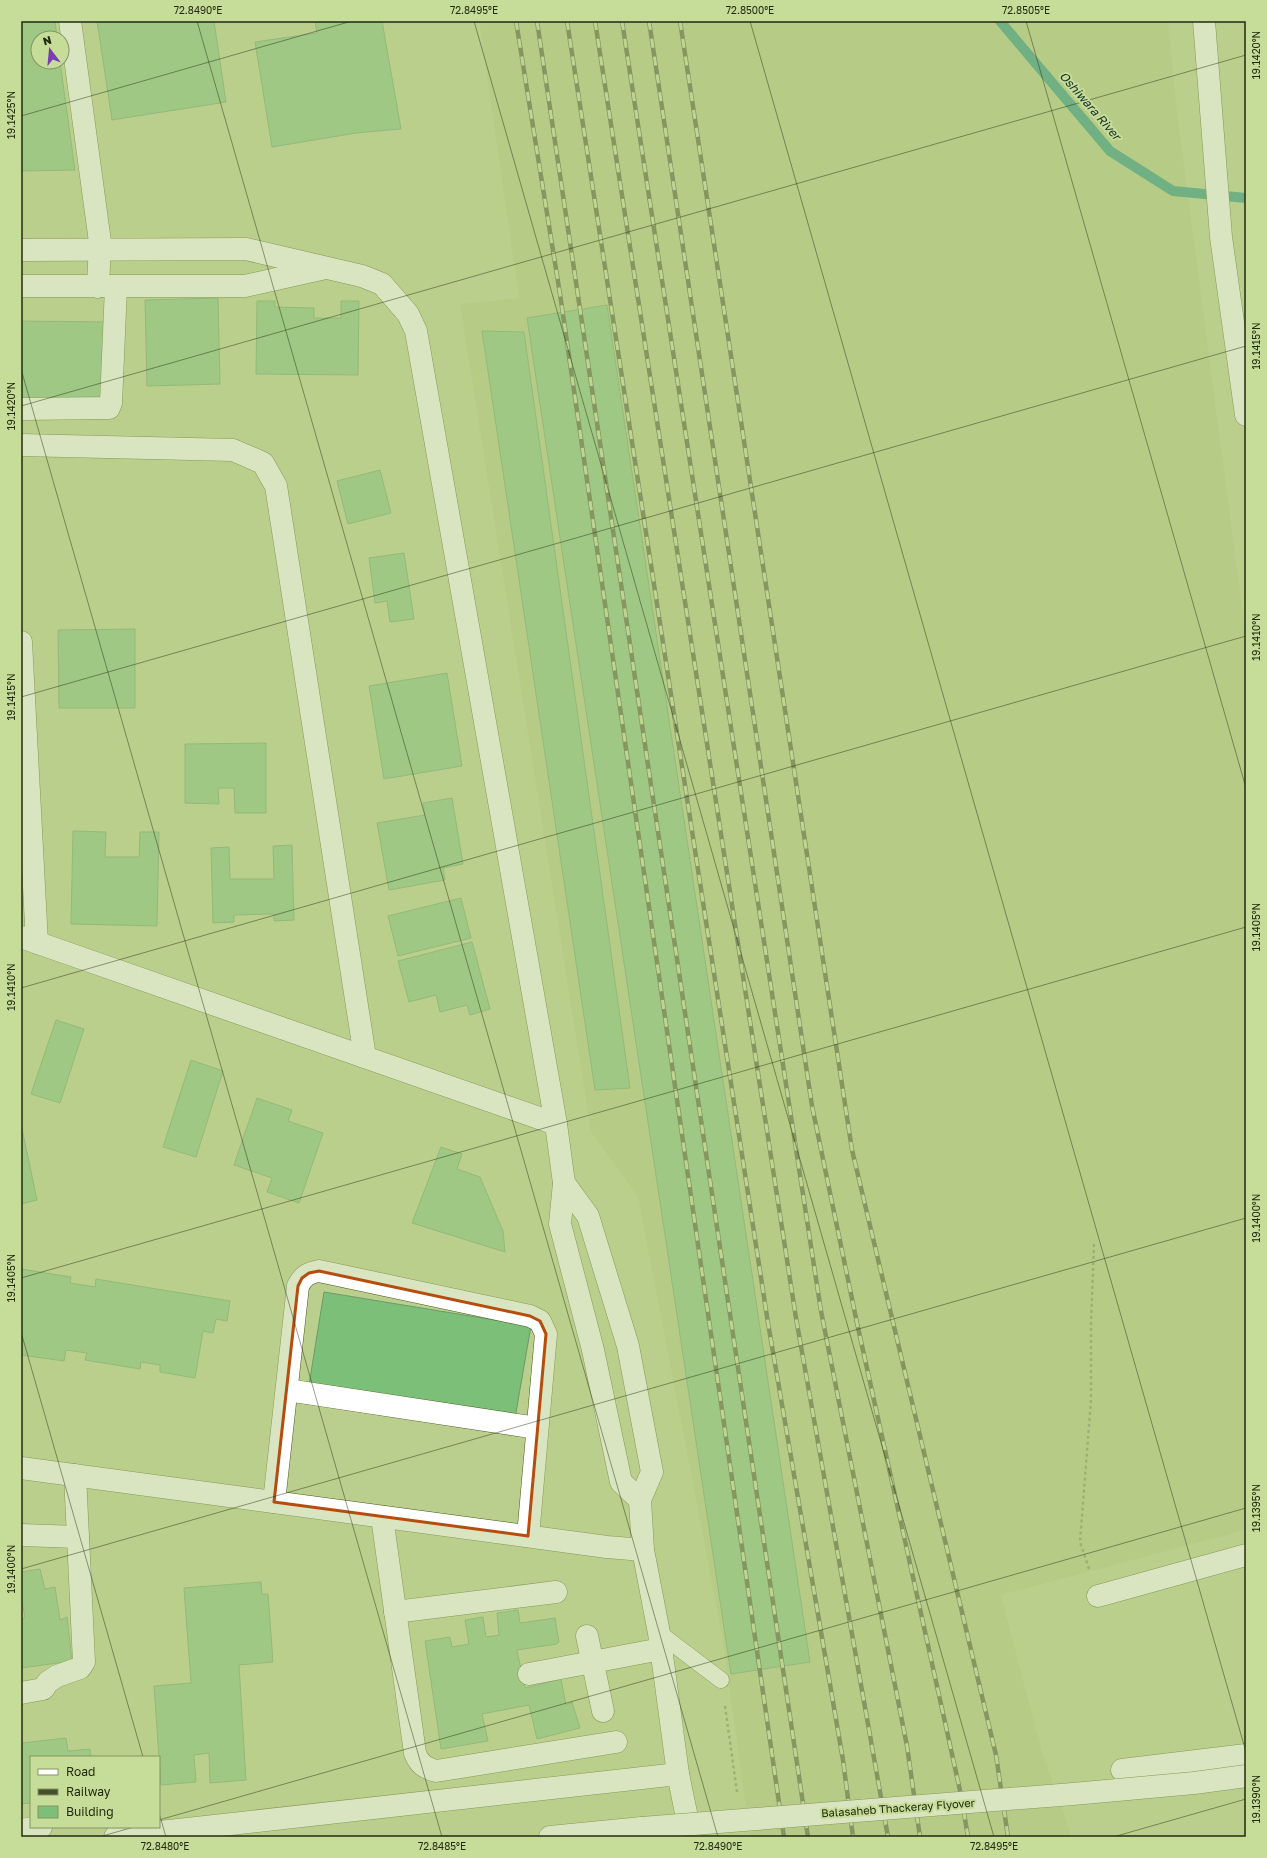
<svg xmlns="http://www.w3.org/2000/svg" width="1267" height="1858" viewBox="0 0 1267 1858" font-family="'Golos Text',sans-serif">
<style>
.built{fill:#b1c87e}
.lines{fill:none;stroke-linecap:round;stroke-linejoin:round}
.stream{stroke:#188b77;stroke-width:10}
.building{fill:#7cbf78;stroke:#6b9b68}
.lane-casing{stroke:#475817;stroke-width:17}
.street-casing{stroke:#475817;stroke-width:23}
.secondary-casing{stroke:#475817;stroke-width:23}
.primary-casing{stroke:#475817;stroke-width:23}
.path{stroke:#7b8b59;stroke-width:2.5;stroke-dasharray:3 3;stroke-linecap:butt}
.lane{stroke:#fff;stroke-width:16}
.street{stroke:#fff;stroke-width:22}
.secondary{stroke:#fff;stroke-width:22}
.primary{stroke:#fff;stroke-width:22}
.rail-casing{stroke:#45502c;stroke-width:4.5}
.rail{stroke:#c6dc99;stroke-width:3;stroke-dasharray:9;stroke-linecap:butt}
.primary-bridge-casing{stroke:#475817;stroke-width:23;stroke-linecap:butt}
.primary-bridge{stroke:#fff;stroke-width:22}
.marked{fill:none;stroke:#b64d0d;stroke-width:3;stroke-linejoin:round}
.ticks{fill:none;stroke:#222a0f;stroke-width:1;stroke-opacity:0.45}
.labels{text-anchor:middle;stroke-width:4;stroke-linejoin:round;paint-order:stroke}
.street-label{font-size:11px;fill:#222a0f;stroke:#c6dc99}
.water-label{font-size:12px;font-style:italic;fill:#182f2c;stroke:#c6dc99}
.neatline{fill:none;stroke:#222a0f;stroke-width:1.5}
.ticks-label{font-size:10px;text-anchor:middle;fill:#222a0f}
</style>
<rect width="100%" height="100%" fill="#bacf8d"/>
<path class="built" d="M479,21H1168L1176,104L1246,637V1530L1001,1595L1042,1752L1072,1837H750L722,1635L638,1197L591,1132L460,304L519,298Z"/>
<g class="lines">
<path class="stream" d="M1000,21L1110,151L1173,191L1246,198"/>
</g>
<g class="building">
<path d="M21,21H55L57,38H38V62H60L75,170L21,171Z"/>
<path d="M97,21H214L226,102L112,120Z"/>
<path d="M315,21H382L401,129L356,133L272,147L255,42L317,33Z"/>
<path d="M218,298L220,384L147,386L145,300Z"/>
<path d="M257,301H275V307L314,308V318H341V301H359L358,375L256,374Z"/>
<path d="M607,305L810,1662L731,1674L527,318Z"/>
<path d="M21,321L108,322L107,404L21,403Z"/>
<path d="M482,331L524,332L630,1088L595,1090Z"/>
<path d="M380,470L391,513L348,524L337,481Z"/>
<path d="M404,553L414,619L390,622L387,601L375,603L369,558Z"/>
<path d="M135,629V708H59L58,630Z"/>
<path d="M447,673L462,766L384,779L369,686Z"/>
<path d="M266,743V813H235L234,788H218L219,804L185,803V744Z"/>
<path d="M452,798L463,864L443,868L445,880L389,890L377,823L425,815L423,803Z"/>
<path d="M73,831L106,832L105,857H139L140,832H159L157,926L71,924Z"/>
<path d="M292,845L294,920L274,921V914L234,915V922L213,923L211,848L229,847L230,879H274L273,846Z"/>
<path d="M461,898L471,938L398,956L388,916Z"/>
<path d="M472,942L490,1009L470,1015L467,1005L440,1012L436,995L409,1002L398,961Z"/>
<path d="M56,1020L84,1029L60,1103L31,1094Z"/>
<path d="M191,1060L223,1071L196,1157L163,1147Z"/>
<path d="M257,1098L292,1110L288,1121L323,1133L299,1203L267,1192L272,1178L234,1165Z"/>
<path d="M21,1124L37,1200L21,1204Z"/>
<path d="M441,1147L462,1154L457,1169L480,1177L503,1231L505,1252L412,1223Z"/>
<path d="M21,1269L71,1277L70,1283L95,1287L96,1279L230,1301L227,1321L216,1319L213,1333L203,1331L195,1378L160,1372V1365L141,1362L140,1369L85,1360L87,1353L66,1350L64,1361L21,1355Z"/>
<path d="M324,1292L531,1326L515,1418L309,1385Z"/>
<path d="M40,1569L45,1589L55,1587L60,1620L67,1617L72,1661L21,1668V1619L25,1618L21,1596V1572Z"/>
<path d="M261,1582L262,1594H268L273,1662L239,1665L246,1780L210,1783L209,1753L194,1755L196,1782L161,1785L154,1686L191,1683L184,1588Z"/>
<path d="M518,1610L520,1623L555,1618L559,1642L557,1644L517,1650L525,1688L561,1679L566,1705L572,1702L580,1728L537,1739L529,1705L482,1714L488,1741L441,1749L425,1641L450,1637L452,1647L469,1644L465,1620L483,1617L486,1637L499,1635L497,1613Z"/>
<path d="M66,1738L68,1751L90,1749L91,1757H31V1803L21,1804V1743Z"/>
</g>
<g class="lines">
<g class="lane-casing">
<path id="lane" d="M659,1633L721,1680"/>
</g>
<g class="street-casing">
<g id="street">
<path d="M70,21L100,242L98,287"/>
<path d="M1204,21L1221,237L1246,415"/>
<path d="M21,409L109,408L111,403L116,287"/>
<path d="M21,445L233,450L263,463L276,486L365,1057"/>
<path d="M21,642L37,943"/>
<path d="M21,937L556,1124"/>
<path d="M287,1390L537,1428"/>
<path d="M21,1468L607,1547L643,1550"/>
<path d="M274,1502L298,1286C303,1276 308,1273 319,1271L530,1316L540,1321L546,1334L528,1536"/>
<path d="M382,1517L415,1753C419,1764 425,1768 436,1771L616,1742"/>
<path d="M21,1535L78,1537"/>
<path d="M1098,1596L1246,1555"/>
<path d="M395,1612L556,1592"/>
<path d="M587,1636L603,1711"/>
<path d="M529,1674L661,1649"/>
<path d="M21,1693L43,1689L48,1682L57,1676L80,1668L84,1662L75,1475"/>
<path d="M1122,1770L1246,1755"/>
<path d="M21,1830L41,1827"/>
</g>
</g>
<g class="secondary-casing">
<g id="secondary">
<path d="M21,250L246,249L362,276L382,284L408,314L416,331L556,1124L564,1183L560,1224L593,1350L621,1482L640,1500"/>
<path d="M21,286H245L321,269"/>
<path d="M564,1183L588,1216L628,1346L652,1472L640,1500L643,1550L659,1633L678,1774L691,1837"/>
<path d="M115,1837L678,1774"/>
</g>
</g>
<g class="primary-casing">
<path id="primary" d="M550,1837L642,1828"/>
</g>
<g class="path">
<path d="M1089,1569L1080,1542L1091,1400V1324L1094,1244"/>
<path d="M725,1706L737,1792"/>
</g>
<use href="#lane" class="lane"/>
<use href="#street" class="street"/>
<use href="#secondary" class="secondary"/>
<use href="#primary" class="primary"/>
<g class="rail-casing">
<g id="rail">
<path d="M516,21L560,294L784,1837"/>
<path d="M537,21L808,1837"/>
<path d="M567,21L768,1323L843,1760L853,1837"/>
<path d="M595,21L796,1318L888,1837"/>
<path d="M622,21L821,1311L907,1746L920,1837"/>
<path d="M649,21L812,1106L857,1323L961,1795L968,1837"/>
<path d="M680,21L852,1150L996,1755L1008,1837"/>
</g>
</g>
<use href="#rail" class="rail"/>
<g class="primary-bridge-casing">
<path id="primary-bridge" d="M642,1828L1073,1794L1194,1783L1246,1776"/>
</g>
<use href="#primary-bridge" class="primary-bridge"/>
</g>
<path d="M0 0H1267V1858H0ZM319,1271L530,1316L540,1321L546,1334L528,1536L274,1502L298,1286L302,1278L309,1273Z" fill="#bacf8d" fill-opacity=".55" fill-rule="evenodd"/>
<path class="marked" d="M319,1271L530,1316L540,1321L546,1334L528,1536L274,1502L298,1286L302,1278L309,1273Z"/>
<path class="ticks" d="M197,21L718,1837M474,21L994,1837M750,21L1246,1752M1026,21L1246,788M21,116L352,21M21,369L442,1837M21,406L1246,55M21,697L1246,346M21,988L1246,636M21,1278L1246,927M21,1332L143,1757M21,1569L1246,1218M159,1813L166,1837M159,1820L1246,1508M99,1837L134,1827M1113,1837L1246,1799"/>
<g class="labels">
<g class="street-label">
<text transform="translate(898 1808) rotate(-4)" y="4">Balasaheb Thackeray Flyover</text>
</g>
<g class="water-label">
<text transform="translate(1090 106) rotate(49)" y="4">Oshiwara River</text>
</g>
</g>
<rect width="1267" height="1858" fill="none" stroke="#c6dc99" stroke-width="44"/>
<rect x="30" y="1756" width="130" height="72" fill="#c6dc99" stroke="#849562"/>
<rect x="38" y="1769" width="20" height="6" fill="#ffffff" stroke="#849562"/>
<text x="66" y="1776" font-size="12" fill="#222a0f">Road</text>
<rect x="38" y="1789" width="20" height="6" fill="#45502c" stroke="#849562"/>
<text x="66" y="1796" font-size="12" fill="#222a0f">Railway</text>
<rect x="38" y="1806" width="20" height="12" fill="#7cbf78" stroke="#849562"/>
<text x="66" y="1816" font-size="12" fill="#222a0f">Building</text>
<g transform="translate(50 50) rotate(344)"><circle r="19" fill="#c6dc99" stroke="#849562"/>
<path d="M0-3L7 15L0 10L-7 15Z" fill="#773db3"/>
<text y="-6" font-size="11" font-weight="bold" text-anchor="middle" fill="#222a0f">N</text>
</g>
<rect x="22" y="22" width="1223" height="1814" class="neatline"/>
<g class="ticks-label">
<text x="198" y="14">72.8490°E</text>
<text x="474" y="14">72.8495°E</text>
<text x="750" y="14">72.8500°E</text>
<text x="1026" y="14">72.8505°E</text>
<text transform="translate(1256 55) rotate(-90)" y="4">19.1420°N</text>
<text transform="translate(11 115) rotate(-90)" y="4">19.1425°N</text>
<text transform="translate(1256 346) rotate(-90)" y="4">19.1415°N</text>
<text transform="translate(11 406) rotate(-90)" y="4">19.1420°N</text>
<text transform="translate(1256 637) rotate(-90)" y="4">19.1410°N</text>
<text transform="translate(11 697) rotate(-90)" y="4">19.1415°N</text>
<text transform="translate(1256 927) rotate(-90)" y="4">19.1405°N</text>
<text transform="translate(11 987) rotate(-90)" y="4">19.1410°N</text>
<text transform="translate(1256 1218) rotate(-90)" y="4">19.1400°N</text>
<text transform="translate(11 1278) rotate(-90)" y="4">19.1405°N</text>
<text transform="translate(1256 1508) rotate(-90)" y="4">19.1395°N</text>
<text transform="translate(11 1569) rotate(-90)" y="4">19.1400°N</text>
<text transform="translate(1256 1799) rotate(-90)" y="4">19.1390°N</text>
<text x="165" y="1850">72.8480°E</text>
<text x="442" y="1850">72.8485°E</text>
<text x="718" y="1850">72.8490°E</text>
<text x="994" y="1850">72.8495°E</text>
</g>
</svg>
